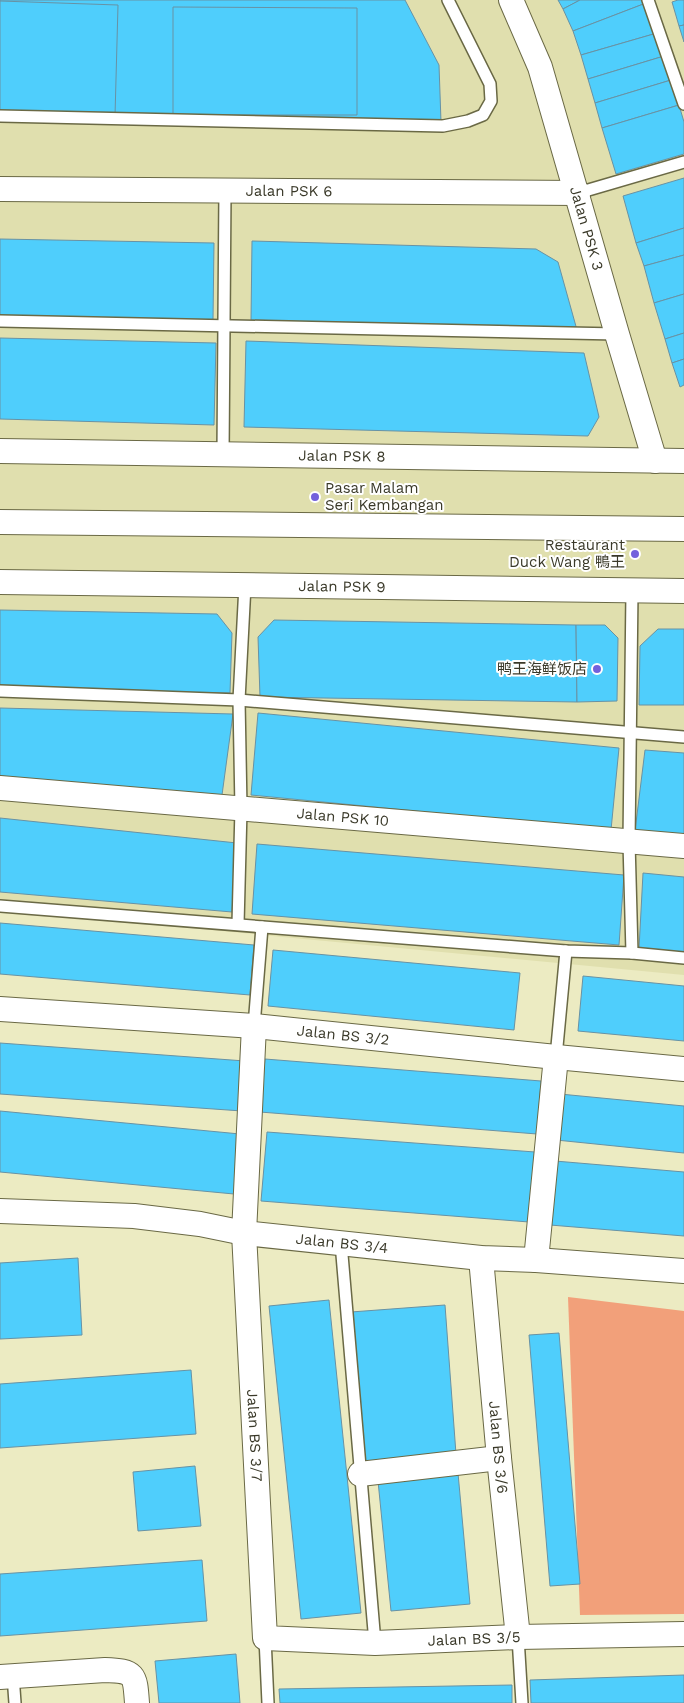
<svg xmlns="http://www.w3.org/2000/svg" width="684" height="1703" viewBox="0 0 684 1703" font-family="'Work Sans','Noto Sans SC',sans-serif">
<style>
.built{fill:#e0dfae}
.green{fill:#f2a07a}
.building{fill:#4fcefc;stroke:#6892a4}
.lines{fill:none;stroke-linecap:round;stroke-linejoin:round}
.lane-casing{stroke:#6a6945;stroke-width:14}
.street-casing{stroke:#6a6945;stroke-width:26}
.lane{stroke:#fff;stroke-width:11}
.street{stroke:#fff;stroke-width:24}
.poi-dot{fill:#7361dc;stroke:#fff;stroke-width:2}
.labels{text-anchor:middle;stroke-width:4;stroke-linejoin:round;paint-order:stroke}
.street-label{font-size:15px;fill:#3a3929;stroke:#fff}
.poi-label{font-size:15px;fill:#3a3929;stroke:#fff;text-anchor:end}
</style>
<rect width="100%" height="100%" fill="#ecebc2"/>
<path class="built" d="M0,0H684V975L0,910Z"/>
<path class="green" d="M568,1297L684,1311V1614L580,1615Z"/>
<g class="building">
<path d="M0,0H405L439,65L441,122L0,114Z"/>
<path d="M558,0H580L563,9Z"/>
<path d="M580,0H645L646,3L573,31L563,9Z"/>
<path d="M678,0H684V25L679,26L672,2Z"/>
<path d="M0,1L118,5L115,116L0,112Z"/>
<path d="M646,3L657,33L581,55L573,31Z"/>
<path d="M173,7L357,8V115H173Z"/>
<path d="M684,25V42L679,26Z"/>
<path d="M657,33L664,56L588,79L581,55Z"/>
<path d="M664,56L671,80L595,103L588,79Z"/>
<path d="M671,80L679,105L602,128L595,103Z"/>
<path d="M679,105L684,122V154L616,174L602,128Z"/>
<path d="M684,178V228L636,243L623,196Z"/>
<path d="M684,228V255L644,266L636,243Z"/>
<path d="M0,239L214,243L213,320L0,317Z"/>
<path d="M252,241L536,249L558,262L577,330L251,320Z"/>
<path d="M684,255V294L654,303L644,266Z"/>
<path d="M684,294V333L665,339L654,303Z"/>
<path d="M684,333V359L672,363L665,339Z"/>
<path d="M0,338L216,343L214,425L0,419Z"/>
<path d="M246,341L584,353L599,417L588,436L244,427Z"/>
<path d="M684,359V385L680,387L672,363Z"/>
<path d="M0,610L217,614L232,633L230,693L0,690Z"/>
<path d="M274,620L576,625L577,702L260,697L258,637Z"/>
<path d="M576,625H605L618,638L617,701L577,702Z"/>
<path d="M658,629H684V705H639L640,646Z"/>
<path d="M0,708L233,714L222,795L0,776Z"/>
<path d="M258,713L619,748L611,830L251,795Z"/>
<path d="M645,750L684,753V836L635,831Z"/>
<path d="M0,818L237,843L232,912L0,892Z"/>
<path d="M257,844L624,875L619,945L252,914Z"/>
<path d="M643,873L684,877V953L639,949Z"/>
<path d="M0,923L254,945L250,995L0,974Z"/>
<path d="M273,950L520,973L514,1030L268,1006Z"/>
<path d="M583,976L684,986V1041L578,1031Z"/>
<path d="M0,1043L245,1061L242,1111L0,1094Z"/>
<path d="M265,1059L541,1081L537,1134L260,1112Z"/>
<path d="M560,1094L684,1106V1153L556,1140Z"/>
<path d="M0,1111L240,1134L234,1194L0,1172Z"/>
<path d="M267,1132L535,1152L529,1222L261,1201Z"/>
<path d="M555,1161L684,1172V1236L550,1225Z"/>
<path d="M78,1258L82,1335L0,1339V1263Z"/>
<path d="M329,1300L361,1613L301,1619L269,1306Z"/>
<path d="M445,1305L456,1454L363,1462L351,1312Z"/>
<path d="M559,1333L580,1584L550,1586L529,1335Z"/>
<path d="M191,1370L196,1434L0,1448V1384Z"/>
<path d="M195,1466L201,1526L138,1531L133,1472Z"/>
<path d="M458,1473L470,1604L391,1611L378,1481Z"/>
<path d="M202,1560L207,1621L0,1636V1574Z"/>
<path d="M236,1654L240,1703H159L155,1661Z"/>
<path d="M684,1675V1703H531L530,1680Z"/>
<path d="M512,1685V1703H280L279,1689Z"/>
</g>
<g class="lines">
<g class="lane-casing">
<g id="lane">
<path d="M648,0L684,104"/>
<path d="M0,116L443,126L468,121L483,115L491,101L490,84L448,0"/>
<path d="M578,193L684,162"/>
<path d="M0,321L617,334"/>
<path d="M223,454L225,190"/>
<path d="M0,691L239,700L684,737"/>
<path d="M0,906L566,951L632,953L684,958"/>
<path d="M238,924L241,809L239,700L245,585"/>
<path d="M632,953L629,842L632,591"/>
<path d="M254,1026L262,927"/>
<path d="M556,1057L566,951"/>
<path d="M341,1243L375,1643"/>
<path d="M518,1637L522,1703"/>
<path d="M265,1638L268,1703"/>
<path d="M13,1675L15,1703"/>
</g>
</g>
<g class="street-casing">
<g id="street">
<path id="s1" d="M511,0L540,67L617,334L655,461"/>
<path id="s2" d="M0,189L578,193"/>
<path id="s3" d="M0,451L684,461"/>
<path d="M0,522L684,529"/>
<path id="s4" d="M0,582L684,591"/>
<path id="s5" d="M0,788L684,846"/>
<path id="s6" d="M0,1009L254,1026L556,1057L684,1069"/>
<path id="s7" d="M254,1026L244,1233L265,1638L375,1643L518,1637L684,1634"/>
<path id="s8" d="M0,1211L134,1216L200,1224L244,1233L481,1258L536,1260L684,1271"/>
<path id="s9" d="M481,1258L499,1458L518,1637"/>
<path d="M536,1260L556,1057"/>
<path d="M360,1474L499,1458"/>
<path d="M0,1677L105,1670C135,1671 135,1674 137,1703"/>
</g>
</g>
<use href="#lane" class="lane"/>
<use href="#street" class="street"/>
</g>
<g class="poi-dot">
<circle cx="315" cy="497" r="5"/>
<circle cx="635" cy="554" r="5"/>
<circle cx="597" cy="669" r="5"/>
</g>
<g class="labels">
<g class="street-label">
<text dy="5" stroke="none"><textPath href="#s2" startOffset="289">Jalan PSK 6</textPath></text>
<text dy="5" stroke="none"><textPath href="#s1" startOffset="241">Jalan PSK 3</textPath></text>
<text dy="5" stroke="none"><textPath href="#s3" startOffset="342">Jalan PSK 8</textPath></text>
<text dy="5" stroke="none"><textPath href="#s4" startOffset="342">Jalan PSK 9</textPath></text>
<text dy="5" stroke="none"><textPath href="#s5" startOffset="344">Jalan PSK 10</textPath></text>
<text dy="5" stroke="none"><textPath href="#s6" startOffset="344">Jalan BS 3/2</textPath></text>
<text dy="5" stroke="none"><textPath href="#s8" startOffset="344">Jalan BS 3/4</textPath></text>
<text dy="5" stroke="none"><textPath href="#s7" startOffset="410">Jalan BS 3/7</textPath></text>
<text dy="5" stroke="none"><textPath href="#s9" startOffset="190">Jalan BS 3/6</textPath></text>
<text dy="5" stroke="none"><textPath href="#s7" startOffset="822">Jalan BS 3/5</textPath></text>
</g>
<g class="poi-label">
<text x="325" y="493" text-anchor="start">Pasar Malam<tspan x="325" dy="17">Seri Kembangan</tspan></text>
<text x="625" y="550">Restaurant<tspan x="625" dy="17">Duck Wang 鴨王</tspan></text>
<text x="587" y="674">鸭王海鲜饭店</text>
</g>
</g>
</svg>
